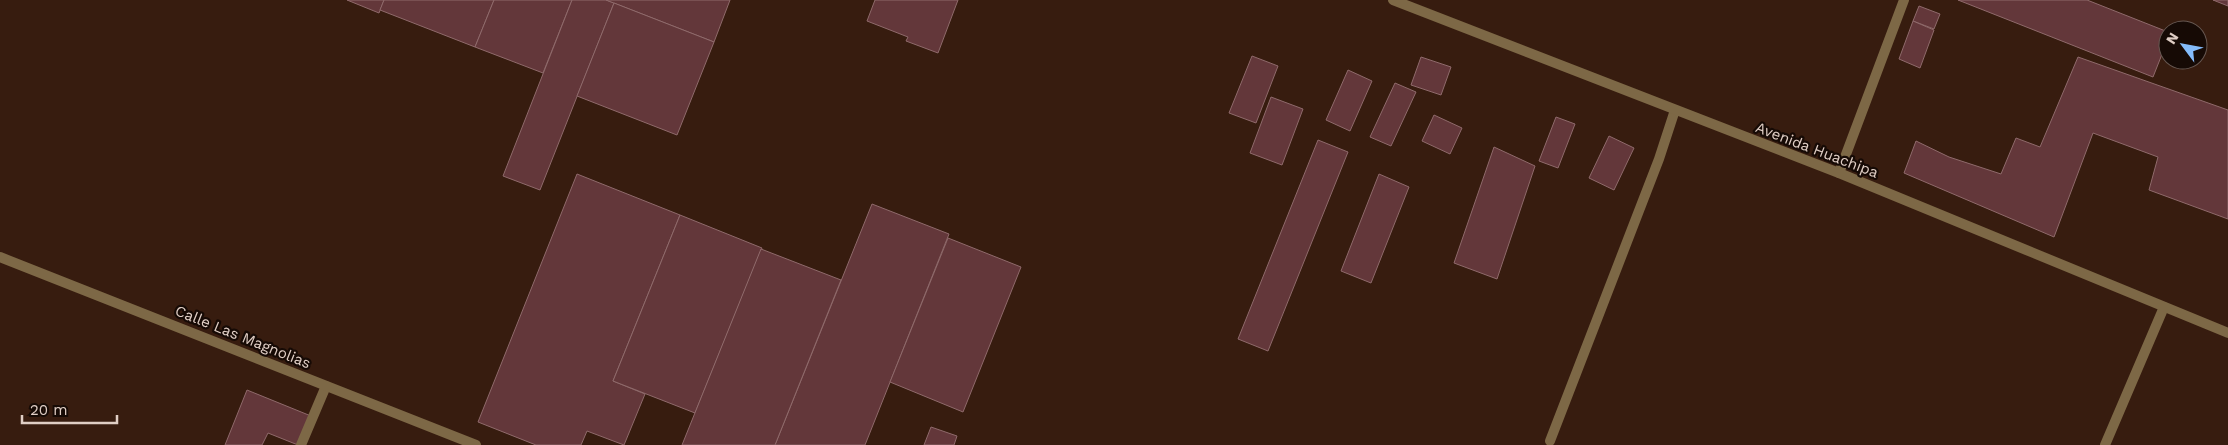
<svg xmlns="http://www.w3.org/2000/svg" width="2228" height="445" viewBox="0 0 2228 445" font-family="'Work Sans',sans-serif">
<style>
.building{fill:#63373a;stroke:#8f6a6b}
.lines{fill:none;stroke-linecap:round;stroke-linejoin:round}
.service{stroke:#7d6846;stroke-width:10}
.minor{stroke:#7d6846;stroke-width:10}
.tertiary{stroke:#7d6846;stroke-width:10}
.labels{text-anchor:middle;stroke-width:4.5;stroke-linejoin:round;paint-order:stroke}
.street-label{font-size:15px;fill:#e0cec5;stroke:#160a05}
</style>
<rect width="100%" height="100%" fill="#371c0f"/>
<g class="building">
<path d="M347,0H384L379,13Z"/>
<path d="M384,0H494L475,47L380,10Z"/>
<path d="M494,0H572L543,73L475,47Z"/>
<path d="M572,0H606L614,3L540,190L503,176Z"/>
<path d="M606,0H730L714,42Z"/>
<path d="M875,0H958L938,53L906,41L908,37L867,21Z"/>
<path d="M1958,0H2087L2168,32V39L2153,77Z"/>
<path d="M2213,0H2228V6Z"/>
<path d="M614,3L714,42L677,135L577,96Z"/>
<path d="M1919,6L1940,14L1934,29L1913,21Z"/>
<path d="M1913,21L1934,30L1920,68L1899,59Z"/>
<path d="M1252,56L1278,66L1256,123L1229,113Z"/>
<path d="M1421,57L1451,67L1441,95L1411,85Z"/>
<path d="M2078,57L2228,110V219L2149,190L2158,157L2093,133L2054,237L1904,173L1916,141L1949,157L2001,174L2016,138L2040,147Z"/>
<path d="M1348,70L1372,81L1350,131L1326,120Z"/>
<path d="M1395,83L1416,92L1391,146L1370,137Z"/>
<path d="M1271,97L1303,109L1282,165L1250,153Z"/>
<path d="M1434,115L1462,128L1450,154L1422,141Z"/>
<path d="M1556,117L1575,124L1558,168L1539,161Z"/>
<path d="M1609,136L1634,148L1614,190L1589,178Z"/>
<path d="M1318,140L1348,152L1268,351L1238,339Z"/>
<path d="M1494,147L1535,166L1497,279L1454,263Z"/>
<path d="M577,174L680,215L613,381L645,394L624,445L587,431L581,445H536L478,422Z"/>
<path d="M1379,174L1409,187L1371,283L1341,271Z"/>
<path d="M872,204L949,234L865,445H775Z"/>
<path d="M680,215L762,248L695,413L613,381Z"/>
<path d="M948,238L1021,267L963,412L890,382Z"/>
<path d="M761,249L841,280L775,445H682Z"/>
<path d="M247,390L311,416L298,445L268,433L262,445H225Z"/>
<path d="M931,427L957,436L954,445H924Z"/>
</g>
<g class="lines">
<g class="service">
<path d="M1550,441L1659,159L1675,110"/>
<path d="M301,445L326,386"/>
<path d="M2105,445L2164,307"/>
</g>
<g class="minor">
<path d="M1839,173L1904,0"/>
<path d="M0,257L476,445"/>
</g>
<path class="tertiary" d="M1393,0L1839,173L2228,333"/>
</g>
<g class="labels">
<g class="street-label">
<text transform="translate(1817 150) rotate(21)" y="5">Avenida Huachipa</text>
<text transform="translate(243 337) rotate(22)" y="5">Calle Las Magnolias</text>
</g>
</g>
<g transform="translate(2183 45) rotate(302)"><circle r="24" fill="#160a05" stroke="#675852"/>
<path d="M0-4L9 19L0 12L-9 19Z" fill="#84bcfb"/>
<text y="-8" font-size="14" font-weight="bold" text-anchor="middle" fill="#e0cec5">N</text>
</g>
<path d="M22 415v8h95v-8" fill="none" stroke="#e0cec5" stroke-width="2.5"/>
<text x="30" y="415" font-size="15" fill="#e0cec5" stroke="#160a05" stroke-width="4" paint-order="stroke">20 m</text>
</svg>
